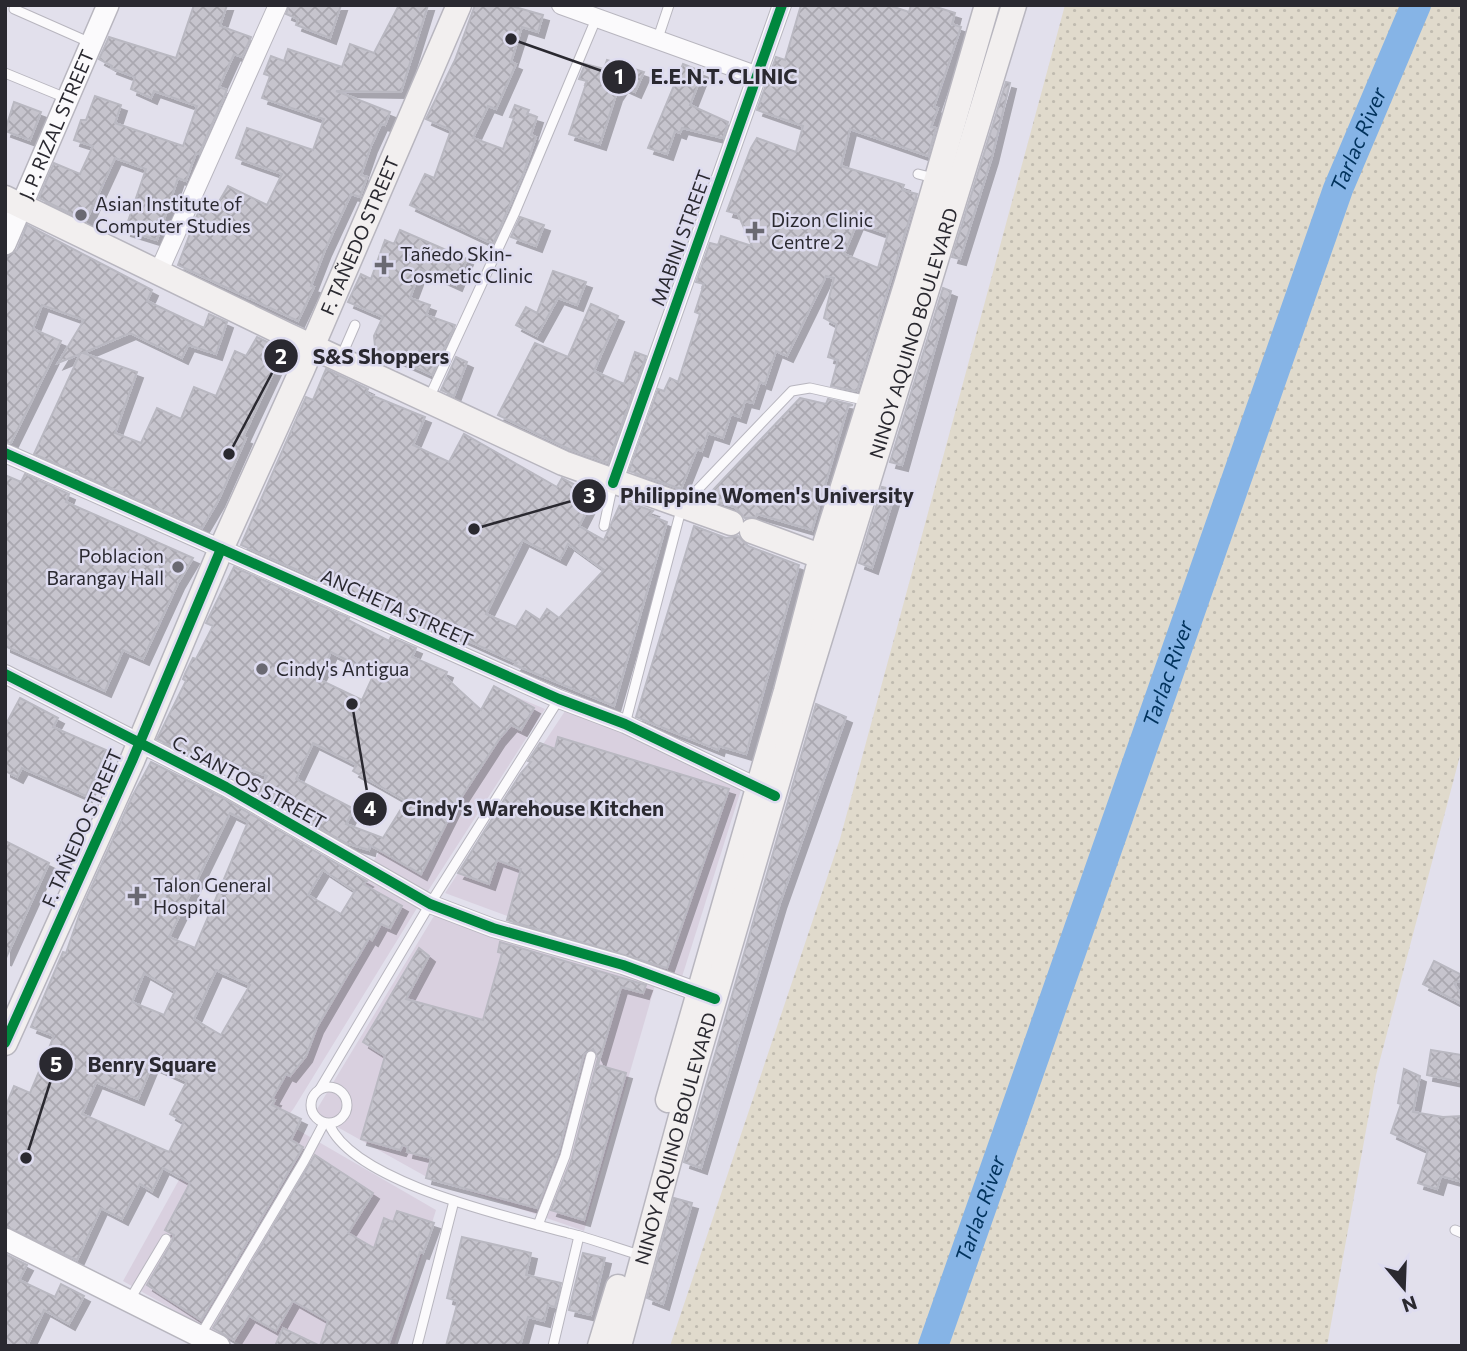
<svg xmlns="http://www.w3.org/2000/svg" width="1467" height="1351" viewBox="0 0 1467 1351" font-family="Commissioner,sans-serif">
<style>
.commercial{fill:#d9d0df}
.sand{fill:url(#sand-dots)}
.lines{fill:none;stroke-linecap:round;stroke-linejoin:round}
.river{stroke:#86b4e6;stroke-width:30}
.building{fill:url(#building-cross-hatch);stroke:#b9b8c1;stroke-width:2;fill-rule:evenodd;filter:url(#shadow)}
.service-casing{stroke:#b8b6bf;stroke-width:11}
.minor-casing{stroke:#b8b6bf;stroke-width:20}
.tertiary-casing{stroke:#b8b6bf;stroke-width:24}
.secondary-casing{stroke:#b8b6bf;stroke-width:27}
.service{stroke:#fbfafc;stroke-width:9}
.minor{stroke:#fbfafc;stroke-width:18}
.tertiary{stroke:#fbfafc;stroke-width:21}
.secondary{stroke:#f2efef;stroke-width:24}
.cycleway-casing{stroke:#dedcf0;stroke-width:15}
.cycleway{stroke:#00873e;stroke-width:10}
.poi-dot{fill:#6a6972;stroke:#dedcf0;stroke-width:2.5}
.labels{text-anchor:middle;stroke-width:5;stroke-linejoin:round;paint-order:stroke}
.street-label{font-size:19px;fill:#2a2930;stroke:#dedcf0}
.poi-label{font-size:19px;fill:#2a2930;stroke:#dedcf0;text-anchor:start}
.water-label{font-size:21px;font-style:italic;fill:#00325c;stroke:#dedcf0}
.leader{fill:none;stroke:#2a2930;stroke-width:2.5}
.callout-dot{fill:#2a2930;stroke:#dedcf0;stroke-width:2.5}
.mark-label{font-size:21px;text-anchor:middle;font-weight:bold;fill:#fff}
.callout-label{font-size:21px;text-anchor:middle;font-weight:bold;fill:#2a2930;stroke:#dedcf0;stroke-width:5;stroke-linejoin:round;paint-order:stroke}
</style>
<defs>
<pattern id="sand-dots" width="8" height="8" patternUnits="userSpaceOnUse" patternTransform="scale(1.75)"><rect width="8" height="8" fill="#e0dacc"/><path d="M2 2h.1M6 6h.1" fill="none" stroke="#c0bbb0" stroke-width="1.8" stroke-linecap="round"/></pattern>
<pattern id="building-cross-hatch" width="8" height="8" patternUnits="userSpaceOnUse" patternTransform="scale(1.75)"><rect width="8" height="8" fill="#c6c4cd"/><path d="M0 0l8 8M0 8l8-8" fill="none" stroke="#aaa8b0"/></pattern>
<filter id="shadow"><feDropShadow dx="6" dy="6" stdDeviation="0" flood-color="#0004"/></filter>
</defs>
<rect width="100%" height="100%" fill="#e2e0ec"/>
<g class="commercial">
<path d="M505,692L545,709L417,908L294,1108L276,1132L221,1101L378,854Z"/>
<path d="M565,711L625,727L741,790L681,980L445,893Z"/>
<path d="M437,911L656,982L584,1231L425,1176L314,1114Z"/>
<path d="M221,1104L286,1123L436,1210L394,1346H246L216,1334L123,1281Z"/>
</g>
<path class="sand" d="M1065,5H1462V748L1376,1075L1327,1346H670L840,839Z"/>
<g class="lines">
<path class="river" id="s1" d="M933,1346L1338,189L1416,5"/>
</g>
<g class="building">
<path d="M194,5H227L220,26L251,37L242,57L234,54L219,87L227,90L199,154L196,153L186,181L178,178L157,240L125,230L146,169L115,158L86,221L39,198L54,163L80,174L93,146L74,140L81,120H86L95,96L121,105L115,123L183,146L197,106L154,91L151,98L131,89L135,77L111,68L112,66L99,59L109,37L176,58Z"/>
<path d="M289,5H341L330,38L296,25L298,19L286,14Z"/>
<path d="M399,5H428L401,92L336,91L390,112L385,125L381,124L371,146L361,175L367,177L360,197L351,194L325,250L311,286L314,287L298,321L178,265L203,200L217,205L228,186L267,205L282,174L236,158L247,128L313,150L324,119L262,98L270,76L264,74L271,56L284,61L288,49L342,67L350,44L374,53Z"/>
<path d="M475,5H508L543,15L538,32L522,27L511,62L516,64L496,109L488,106L473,138L503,149L514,118L510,117L515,105L529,110L527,114L537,117L531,135L536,137L524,172L493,244L410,205L425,174L434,178L451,130L426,119L455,60Z"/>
<path d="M801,5H888L909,12L911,5H930L955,13L952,24L961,27L934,107L938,108L931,127L936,128L928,156L850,129L841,166L904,185L902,190L917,194L857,391L831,386L838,360L828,357L837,325L824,318L834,278L826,276L787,356L776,351L765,384L760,382L753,403L745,401L740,417L731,414L723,438L708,433L702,451L697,449L681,489L629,471L658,389L664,391L670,378L678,382L700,314L695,312L704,284L696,282L710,243L718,245L721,236L752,246L738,214L727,211L751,148L757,138L796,152L803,126L757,110L776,57L785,60ZM857,223L888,234L878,268L844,254Z"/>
<path d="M607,60L644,72L635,92L622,86L616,95L600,144L569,134L587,81L579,79L585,64L604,69Z"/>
<path d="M683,64L703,72L690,105L728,122L723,138L682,128L680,133L675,131L667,154L648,148Z"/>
<path d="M1006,82L1010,83L992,157L960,259L952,257Z"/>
<path d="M14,102L41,112L30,140L5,131Z"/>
<path d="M520,217L544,225L536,246L511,237Z"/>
<path d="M27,225L152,290L147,301L204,328L209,314L227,322L216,354L188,345L182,358L130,333L83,353L137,372L115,433L141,443L157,408L181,419L194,387L216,396L235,351L246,356L257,337L284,350L243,437L246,438L218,501L202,528L34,454L80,354L58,363L84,320L42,305L33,329L61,341L11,443L5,442V257L17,250Z"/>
<path d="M400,230L467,259L456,285L421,269L410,298L430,305L426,315L455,325L432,375L384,353L369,356L375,346L374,336L383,317L348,302L361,274L371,279L385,240L394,244Z"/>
<path d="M553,271L586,282L577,305L558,298L537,336L516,325L526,307L537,313Z"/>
<path d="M943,288L951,291L902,465L890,462Z"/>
<path d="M591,304L618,316L594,371L624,384L635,352L646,356L608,463L569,449L498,415L535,343L568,357Z"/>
<path d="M456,357L467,362L454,396L441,390Z"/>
<path d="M326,369L368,389L366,393L425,417L413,445L449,462L464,434L557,487L562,478L595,495L579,526L604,540L622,500L653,511L649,515L667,522L614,706L515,665L517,663L427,622L425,627L359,595L358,597L241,545L306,397L313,400ZM523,540L560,559L568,544L604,570L559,618L547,609L540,620L526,611L516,627L486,614Z"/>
<path d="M800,398L826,404L828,399L853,405L848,406L812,530L757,514L756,517L745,518L735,507L710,500L712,491Z"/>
<path d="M25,474L69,494L66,502L193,558L178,583L143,659L123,650L105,691L5,646V475L21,482Z"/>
<path d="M882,487L896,490L872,568L859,563Z"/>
<path d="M694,526L726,538L738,536L748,546L799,565L746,754L719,746L718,750L636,717Z"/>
<path d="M234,567L349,618L348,620L389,641L391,637L416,648L412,657L447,672L445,677L481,710L494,686L534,708L521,730L511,725L499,739L453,810L421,874L370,845L369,850L346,843L257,792L267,776L219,758L214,768L157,739L186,681L183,679L185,674L193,658L196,659L213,626L206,623ZM331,652L374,674L362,700L318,679ZM313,743L357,765L353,771L406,801L383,838L346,824L354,809L296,779Z"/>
<path d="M20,698L58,718L53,727L106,750L86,796L22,768L17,777L5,771V726Z"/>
<path d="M816,704L846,717L780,903L701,1168L684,1162Z"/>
<path d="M558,737L729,789L667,968L507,920L521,869L497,860L489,884L458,873L521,773L531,762L528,761L540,743L555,749Z"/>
<path d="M151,762L221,797L367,881L363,884L402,906L390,928L381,924L372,940L369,938L317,1027L306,1056L290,1076L286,1074L272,1099L275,1100L272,1105L301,1119L291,1140L303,1147L201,1320L147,1285L172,1242L174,1235L165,1230L190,1183L163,1168L152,1191L140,1184L122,1219L101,1208L77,1260L5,1226V1108L14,1086L30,1093L54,1036L31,1027L63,952L66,953L81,910L132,797ZM230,813L248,822L195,948L169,937ZM323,870L355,891L341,914L308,895ZM216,970L250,985L221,1035L194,1019ZM144,973L175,991L164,1015L132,1002ZM152,1065L187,1081L170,1114L184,1122L169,1152L82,1114L96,1082L138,1099Z"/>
<path d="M5,841L49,863L5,960Z"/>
<path d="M500,942L646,985L643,993L621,987L598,1065L626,1073L584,1220L551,1210L572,1158L598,1058L593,1049L584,1054L558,1154L537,1208L426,1178L431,1158L407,1152L408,1147L403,1145L400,1150L361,1139L385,1056L363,1042L419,948L429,956L406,999L483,1020L502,953L498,952Z"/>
<path d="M1434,961L1462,975V980L1454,983L1462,996V1004L1423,984Z"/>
<path d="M1431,1050L1462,1055V1082L1427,1075Z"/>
<path d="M1404,1069L1420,1076L1413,1112L1443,1117L1462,1116V1182L1441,1176L1437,1189L1418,1183L1428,1150L1391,1133L1401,1104L1398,1103Z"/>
<path d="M315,1155L373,1193L348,1233L374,1248L384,1218L393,1222L397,1211L434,1223L423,1253L420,1252L388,1346H275L283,1328L320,1346L328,1321L293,1301L276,1331L249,1316L234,1340L213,1328Z"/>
<path d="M674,1198L692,1203L663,1304L647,1298Z"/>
<path d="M462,1237L531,1253L526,1275L561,1283L555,1307L548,1305L544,1321L528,1317L520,1346H446L458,1301L447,1298Z"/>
<path d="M583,1253L605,1258L591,1315L569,1310Z"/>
<path d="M5,1254L27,1265L19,1280L55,1297L61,1284L84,1296L69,1324L44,1310L27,1346H5Z"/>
</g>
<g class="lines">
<g class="service-casing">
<g id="service">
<path d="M14,9L91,43"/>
<path d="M657,41L669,5"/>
<path d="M5,73L66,98"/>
<path d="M918,174L934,178"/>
<path d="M341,357L355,325"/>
<path d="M429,398L515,212L596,19"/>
<path d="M604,526L613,483"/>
<path d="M625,724L682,506L792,391L810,388L868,401"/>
<circle cx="329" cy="1105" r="18"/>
<path d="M320,1089L430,904L559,699"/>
<path d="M329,1124C354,1183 510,1217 568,1233C593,1239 616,1248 640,1255"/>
<path d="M538,1225L565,1156L591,1056"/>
<path d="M1455,1230L1462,1233"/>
<path d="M129,1301L166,1239"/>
<path d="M200,1336L304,1161L324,1123"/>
<path d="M417,1346L454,1201"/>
<path d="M553,1346L579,1236"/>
</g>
</g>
<g class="minor-casing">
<g id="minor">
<path d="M561,5L758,76"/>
<path d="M159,271L278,5"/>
<path d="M5,453L559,699L625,724L769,793"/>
<path d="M613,483L782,5"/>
<path d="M5,674L226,787L430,904L493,928L623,965L709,996"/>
</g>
</g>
<g class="tertiary-casing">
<g id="tertiary">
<path id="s2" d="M5,244L108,5"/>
<path d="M5,1239L219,1346"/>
</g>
</g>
<g class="secondary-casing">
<g id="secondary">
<path d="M5,198L287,335L563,463L731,523"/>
<path d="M752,531L836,562"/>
<path id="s3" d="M5,1043L132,761L221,549L302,370L459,5"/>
<path d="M668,1100L786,691L821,557L907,282L987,5"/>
<path d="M600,1346L618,1287"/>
<path id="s4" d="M619,1346L692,1076L804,691L1014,5"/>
</g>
</g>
<use href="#service" class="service"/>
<use href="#minor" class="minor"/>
<use href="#tertiary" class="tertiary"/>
<use href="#secondary" class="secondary"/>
<g class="cycleway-casing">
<g id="cycleway">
<path d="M5,453L559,699L625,724L775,796"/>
<path d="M613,483L782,5"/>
<path d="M5,674L226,787L430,904L493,928L623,965L715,999"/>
<path d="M5,1043L132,761L221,549"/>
</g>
</g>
<use href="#cycleway" class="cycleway"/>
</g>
<g class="poi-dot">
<circle cx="81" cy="215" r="7"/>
<path d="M751.5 220.5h7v7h7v7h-7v7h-7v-7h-7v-7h7z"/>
<path d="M380.5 254.5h7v7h7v7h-7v7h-7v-7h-7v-7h7z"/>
<circle cx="178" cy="567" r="7"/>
<circle cx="262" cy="669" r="7"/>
<path d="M133.5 885.5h7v7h7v7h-7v7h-7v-7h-7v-7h7z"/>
</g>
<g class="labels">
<g class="street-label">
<text dy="7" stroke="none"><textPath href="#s2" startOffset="130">J. P. RIZAL STREET</textPath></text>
<text dy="7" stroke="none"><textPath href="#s3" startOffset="882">F. TAÑEDO STREET</textPath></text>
<text transform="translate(681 238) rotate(-70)" y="7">MABINI STREET</text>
<text dy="7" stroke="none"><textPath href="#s4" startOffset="1055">NINOY AQUINO BOULEVARD</textPath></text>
<text transform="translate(397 608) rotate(24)" y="7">ANCHETA STREET</text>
<text transform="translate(249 782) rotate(29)" y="7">C. SANTOS STREET</text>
<text transform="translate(82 828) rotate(-66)" y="7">F. TAÑEDO STREET</text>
<text dy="7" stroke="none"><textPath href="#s4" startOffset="215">NINOY AQUINO BOULEVARD</textPath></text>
</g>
<g class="poi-label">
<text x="95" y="211">Asian Institute of<tspan x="95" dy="22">Computer Studies</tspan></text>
<text x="771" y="227">Dizon Clinic<tspan x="771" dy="22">Centre 2</tspan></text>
<text x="400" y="261">Tañedo Skin-<tspan x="400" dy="22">Cosmetic Clinic</tspan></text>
<text x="164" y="563" text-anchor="end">Poblacion<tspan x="164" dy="22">Barangay Hall</tspan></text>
<text x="276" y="676">Cindy's Antigua</text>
<text x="153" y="892">Talon General<tspan x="153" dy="22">Hospital</tspan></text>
</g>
<g class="water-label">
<text dy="7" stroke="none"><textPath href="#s1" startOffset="1279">Tarlac River</textPath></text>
<text dy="7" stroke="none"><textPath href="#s1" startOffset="712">Tarlac River</textPath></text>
<text dy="7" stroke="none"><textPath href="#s1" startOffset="145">Tarlac River</textPath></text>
</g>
</g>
<path class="leader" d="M511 39L619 77M229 454L281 356M474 529L589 496M352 704L370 809M26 1158L56 1064"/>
<g class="callout-dot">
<circle cx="511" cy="39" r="7"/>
<circle cx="229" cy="454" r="7"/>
<circle cx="474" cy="529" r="7"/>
<circle cx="352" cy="704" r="7"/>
<circle cx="26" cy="1158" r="7"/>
<circle cx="619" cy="77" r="18"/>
<circle cx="281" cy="356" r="18"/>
<circle cx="589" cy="496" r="18"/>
<circle cx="370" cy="809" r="18"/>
<circle cx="56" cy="1064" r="18"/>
</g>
<g class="mark-label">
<text x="619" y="84">1</text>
<text x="281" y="364">2</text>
<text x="589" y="503">3</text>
<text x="370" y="816">4</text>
<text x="56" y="1072">5</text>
</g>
<g class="callout-label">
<text x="724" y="84">E.E.N.T. CLINIC</text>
<text x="381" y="364">S&amp;S Shoppers</text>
<text x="767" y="503">Philippine Women's University</text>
<text x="533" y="816">Cindy's Warehouse Kitchen</text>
<text x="152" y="1072">Benry Square</text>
</g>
<rect width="1467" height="1351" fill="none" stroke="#2a2930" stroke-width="14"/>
<g transform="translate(1404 1288) rotate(161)" stroke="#dedcf0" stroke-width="5" paint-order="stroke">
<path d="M0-5L12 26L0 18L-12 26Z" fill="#2a2930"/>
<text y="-10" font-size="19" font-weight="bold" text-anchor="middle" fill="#2a2930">N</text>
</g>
</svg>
